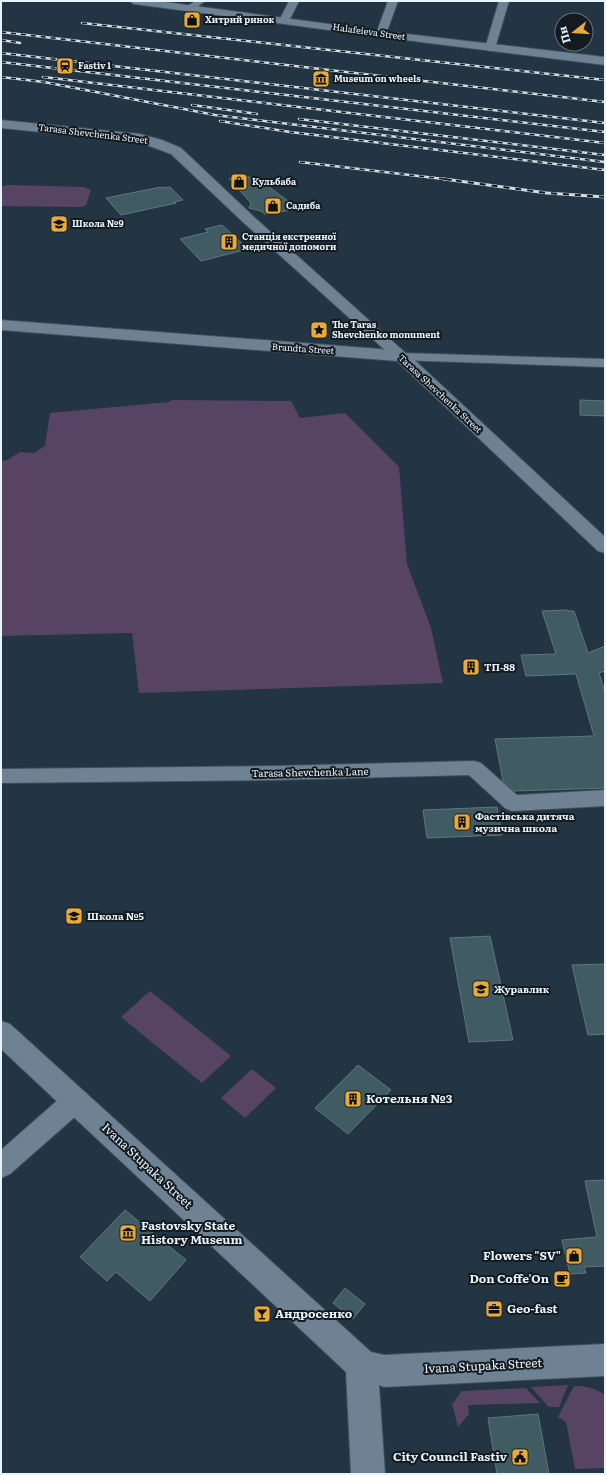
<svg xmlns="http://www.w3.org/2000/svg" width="606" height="1475" viewBox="0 0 606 1475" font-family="Literata,serif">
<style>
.green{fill:#574465}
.building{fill:#405b61;stroke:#5c787e}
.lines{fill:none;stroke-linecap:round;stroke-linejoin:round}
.pedestrian-casing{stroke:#404f5b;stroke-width:2}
.minor-casing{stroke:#404f5b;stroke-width:2}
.tertiary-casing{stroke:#404f5b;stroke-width:2}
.secondary-casing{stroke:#404f5b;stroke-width:2}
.pedestrian{fill:#6f8293;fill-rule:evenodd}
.minor{fill:#6f8293;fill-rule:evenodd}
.tertiary{fill:#6f8293;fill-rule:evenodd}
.secondary{fill:#6f8293;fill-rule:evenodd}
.rail-far1-casing{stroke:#d1dde6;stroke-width:2.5}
.rail-casing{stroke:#d1dde6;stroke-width:3}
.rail-far1{stroke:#131b21;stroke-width:1.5;stroke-dasharray:5;stroke-linecap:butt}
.rail{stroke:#131b21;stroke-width:2;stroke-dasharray:6;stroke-linecap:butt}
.labels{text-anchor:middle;stroke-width:4;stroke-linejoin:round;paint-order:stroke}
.far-poi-label{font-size:9px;font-weight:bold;fill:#e8f3fc;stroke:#131b21;text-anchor:start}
.far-street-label{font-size:9px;fill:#e8f3fc;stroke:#131b21}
.poi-label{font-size:10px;font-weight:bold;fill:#e8f3fc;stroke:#131b21;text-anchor:start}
.street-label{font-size:10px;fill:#e8f3fc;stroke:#131b21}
.near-poi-label{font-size:12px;font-weight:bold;fill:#e8f3fc;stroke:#131b21;text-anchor:start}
.near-street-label{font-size:12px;fill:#e8f3fc;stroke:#131b21}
</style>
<rect width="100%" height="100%" fill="#233442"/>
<g class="green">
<path d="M7,185L84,187L91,190L86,205L82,207L1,206V187Z"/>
<path d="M172,400L291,401L300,418L345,413L399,467L407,564L431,628L443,683L139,693L132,633L1,636V461L7,460L20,452L34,453L45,446L50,413L169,402Z"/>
<path d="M150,991L231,1056L202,1083L121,1017Z"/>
<path d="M252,1069L276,1088L245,1118L221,1098Z"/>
<path d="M568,1385L559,1407H549L531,1387Z"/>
<path d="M574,1386C587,1386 595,1388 605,1395V1468L575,1469L566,1422L558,1417Z"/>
<path d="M526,1388L540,1403L468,1405L469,1414L458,1427L452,1404L462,1391Z"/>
</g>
<g class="building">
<path d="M241,176L257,178L299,209L265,214L261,211L249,208L251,203L229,179Z"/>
<path d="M161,187L162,188L170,187L183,200L174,202L176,203L121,215L106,198Z"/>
<path d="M222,225L248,249L201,261L180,239L208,232L205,229Z"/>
<path d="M580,400L605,401V416L580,415Z"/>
<path d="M568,610V611H574L588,653L605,646V671L599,673L605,692V788L514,791L503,781L495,739L594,736L576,674L526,676L521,655L556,654L542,611Z"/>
<path d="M497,807L502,835L427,838L423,810Z"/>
<path d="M490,936L513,1040L469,1042L450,938Z"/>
<path d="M605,964V1034L588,1035L572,965Z"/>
<path d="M358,1065L391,1090L348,1134L315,1108Z"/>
<path d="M605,1180V1266L584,1267L586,1273L570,1274L562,1240L597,1237L585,1181Z"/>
<path d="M125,1210L186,1260L150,1301L116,1272L107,1281L80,1257Z"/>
<path d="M345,1288L365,1304L353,1319L333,1303Z"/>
<path d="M538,1414L549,1474H497L488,1418Z"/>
</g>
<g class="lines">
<g class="pedestrian-casing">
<path id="pedestrian" d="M196,1H205L193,10H187V6Z"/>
</g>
<g class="minor-casing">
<g id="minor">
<path d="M289,1H299L288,23H280L279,21Z"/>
<path d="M388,1H398L386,34L381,37L377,36L376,34Z"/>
<path d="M499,1H509L495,48L490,51L485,48Z"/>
<path d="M402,353L605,359V367L397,360L395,357L397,354Z"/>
<path d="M474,761L481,763L517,795L605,790V806L512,811L505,808L469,775L275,780L1,783V769L275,766Z"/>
<path d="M76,1089L85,1092L88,1100L85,1108L10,1174L1,1178V1150L67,1092Z"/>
</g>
</g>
<g class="tertiary-casing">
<g id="tertiary">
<path d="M129,1H158L381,31L605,57V65L381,37L134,4Z"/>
<path d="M1,120L140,134L162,140L181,148L254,217L410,357L408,360L402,362L396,360L244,223L171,154L139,142L1,128Z"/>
<path d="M1,1021L10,1024L371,1352L384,1355L605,1344V1376L384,1387L379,1385L385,1474H351L346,1372L1,1049Z"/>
</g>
</g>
<g class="secondary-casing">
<path id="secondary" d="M1,320L380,349L408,354L605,537V553L598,551L397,361L1,330Z"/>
</g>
<use href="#pedestrian" class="pedestrian"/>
<use href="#minor" class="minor"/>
<use href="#tertiary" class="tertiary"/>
<use href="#secondary" class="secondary"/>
<g class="rail-far1-casing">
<g id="rail-far1">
<path d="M82,23L605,80"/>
<path d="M1,32L605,102"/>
<path d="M1,40L20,43"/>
<path d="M1,53L605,123"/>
<path d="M1,62L605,132"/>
<path d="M1,77L44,82L215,115L605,162"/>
<path d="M43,77L605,143"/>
<path d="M192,105L257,114"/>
<path d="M299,119L605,155"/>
<path d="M220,121L290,132L605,170"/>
<path d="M300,162L452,180"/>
</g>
</g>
<g class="rail-casing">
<path id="rail" d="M444,179L547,193L605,197"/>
</g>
<use href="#rail-far1" class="rail-far1"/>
<use href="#rail" class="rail"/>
</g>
<defs>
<g id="shop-square" transform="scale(0.9)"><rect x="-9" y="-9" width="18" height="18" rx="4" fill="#e8ab37" stroke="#131b21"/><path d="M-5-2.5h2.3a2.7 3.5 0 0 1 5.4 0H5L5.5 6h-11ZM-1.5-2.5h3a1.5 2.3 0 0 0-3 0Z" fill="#111"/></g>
<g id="station-square" transform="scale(0.9)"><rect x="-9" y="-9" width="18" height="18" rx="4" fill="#e8ab37" stroke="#131b21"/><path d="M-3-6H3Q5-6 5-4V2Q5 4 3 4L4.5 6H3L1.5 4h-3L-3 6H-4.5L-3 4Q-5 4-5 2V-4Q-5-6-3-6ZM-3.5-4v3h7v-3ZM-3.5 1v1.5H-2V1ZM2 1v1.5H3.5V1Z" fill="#111"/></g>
<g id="museum-square" transform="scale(0.9)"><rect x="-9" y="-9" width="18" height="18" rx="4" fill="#e8ab37" stroke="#131b21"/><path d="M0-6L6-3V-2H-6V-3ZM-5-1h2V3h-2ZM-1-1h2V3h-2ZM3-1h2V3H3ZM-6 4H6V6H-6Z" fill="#111"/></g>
<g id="school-square" transform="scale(0.9)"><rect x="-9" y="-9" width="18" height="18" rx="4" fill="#e8ab37" stroke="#131b21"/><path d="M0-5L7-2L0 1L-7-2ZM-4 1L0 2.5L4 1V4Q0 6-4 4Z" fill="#111"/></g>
<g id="building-square" transform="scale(0.9)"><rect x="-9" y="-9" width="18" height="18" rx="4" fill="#e8ab37" stroke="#131b21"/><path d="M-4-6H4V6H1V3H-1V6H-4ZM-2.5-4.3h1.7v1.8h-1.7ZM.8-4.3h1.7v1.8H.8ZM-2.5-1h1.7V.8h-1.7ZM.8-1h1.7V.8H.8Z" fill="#111"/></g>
<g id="sight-square" transform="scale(0.9)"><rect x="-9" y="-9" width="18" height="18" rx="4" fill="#e8ab37" stroke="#131b21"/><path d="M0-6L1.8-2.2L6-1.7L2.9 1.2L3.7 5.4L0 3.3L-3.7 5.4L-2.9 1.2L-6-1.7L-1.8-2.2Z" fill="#111"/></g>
<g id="cafe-square" transform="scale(0.9)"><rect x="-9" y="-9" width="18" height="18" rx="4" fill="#e8ab37" stroke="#131b21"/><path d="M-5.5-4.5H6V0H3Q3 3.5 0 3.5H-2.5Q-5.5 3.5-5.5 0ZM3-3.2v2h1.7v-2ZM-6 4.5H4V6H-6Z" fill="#111"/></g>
<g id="office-square" transform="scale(0.9)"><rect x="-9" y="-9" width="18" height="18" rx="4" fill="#e8ab37" stroke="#131b21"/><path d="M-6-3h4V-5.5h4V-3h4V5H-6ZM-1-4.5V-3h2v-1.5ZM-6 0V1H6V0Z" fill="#111"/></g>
<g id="bar-square" transform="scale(0.9)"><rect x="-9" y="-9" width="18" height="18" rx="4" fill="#e8ab37" stroke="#131b21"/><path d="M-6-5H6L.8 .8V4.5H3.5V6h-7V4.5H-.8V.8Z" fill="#111"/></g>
<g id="civic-square" transform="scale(0.9)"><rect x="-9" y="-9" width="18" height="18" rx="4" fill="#e8ab37" stroke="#131b21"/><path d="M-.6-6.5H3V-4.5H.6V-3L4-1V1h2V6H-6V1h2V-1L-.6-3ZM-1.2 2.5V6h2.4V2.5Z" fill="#111"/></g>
</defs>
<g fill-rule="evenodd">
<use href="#shop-square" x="192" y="20"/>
<use href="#station-square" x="65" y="66"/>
<use href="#museum-square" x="321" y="79"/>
<use href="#shop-square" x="239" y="182"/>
<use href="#shop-square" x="273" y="206"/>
<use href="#school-square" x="59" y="224"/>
<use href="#building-square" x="229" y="242"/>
<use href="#sight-square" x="319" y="330"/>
<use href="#building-square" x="471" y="667"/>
<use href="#building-square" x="462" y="822"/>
<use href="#school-square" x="74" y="916"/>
<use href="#school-square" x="481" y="989"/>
<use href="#building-square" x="353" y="1099"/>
<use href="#museum-square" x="128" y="1233"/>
<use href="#shop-square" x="574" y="1256"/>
<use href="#cafe-square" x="562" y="1279"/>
<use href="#office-square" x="494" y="1309"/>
<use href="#bar-square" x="262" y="1314"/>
<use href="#civic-square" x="520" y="1457"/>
</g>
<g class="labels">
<g class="far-poi-label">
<text x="205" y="23">Хитрий ринок</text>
<text x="78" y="69">Fastiv 1</text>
<text x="334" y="82">Museum on wheels</text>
<text x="252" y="185">Кульбаба</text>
<text x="286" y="209">Садиба</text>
<text x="72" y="227">Школа №9</text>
<text x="242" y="240">Станція екстренної<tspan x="242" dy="10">медичної допомоги</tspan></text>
<text x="332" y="328">The Taras<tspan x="332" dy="10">Shevchenko monument</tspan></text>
</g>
<g class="far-street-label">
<text transform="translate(369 32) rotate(8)" y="3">Halafeieva Street</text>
<text transform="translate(93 134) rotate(7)" y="3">Tarasa Shevchenka Street</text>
<text transform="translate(303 349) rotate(4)" y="3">Brandta Street</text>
<text transform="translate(440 394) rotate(43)" y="3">Tarasa Shevchenka Street</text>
</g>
<g class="poi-label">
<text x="484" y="671">ТП-88</text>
<text x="475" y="820">Фастівська дитяча<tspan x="475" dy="12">музична школа</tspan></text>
<text x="87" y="920">Школа №5</text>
<text x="494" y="993">Журавлик</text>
</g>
<g class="street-label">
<text transform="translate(310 772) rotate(-1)" y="4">Tarasa Shevchenka Lane</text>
</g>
<g class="near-poi-label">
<text x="366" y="1103">Котельня №3</text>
<text x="141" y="1230">Fastovsky State<tspan x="141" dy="14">History Museum</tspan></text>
<text x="561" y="1260" text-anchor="end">Flowers "SV"</text>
<text x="549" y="1283" text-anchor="end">Don Coffe'On</text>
<text x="507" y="1313">Geo-fast</text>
<text x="275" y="1318">Андросенко</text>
<text x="507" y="1461" text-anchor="end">City Council Fastiv</text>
</g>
<g class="near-street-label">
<text transform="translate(147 1166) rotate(43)" y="4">Ivana Stupaka Street</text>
<text transform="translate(483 1366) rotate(-3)" y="4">Ivana Stupaka Street</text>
</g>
</g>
<rect width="606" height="1475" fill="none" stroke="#e8f3fc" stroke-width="4"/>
<g transform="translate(574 32) rotate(253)"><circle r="19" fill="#131b21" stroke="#687179"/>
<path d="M0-3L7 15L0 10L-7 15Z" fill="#e8ab37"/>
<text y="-6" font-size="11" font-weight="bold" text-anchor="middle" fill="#e8f3fc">Пн</text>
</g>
</svg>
